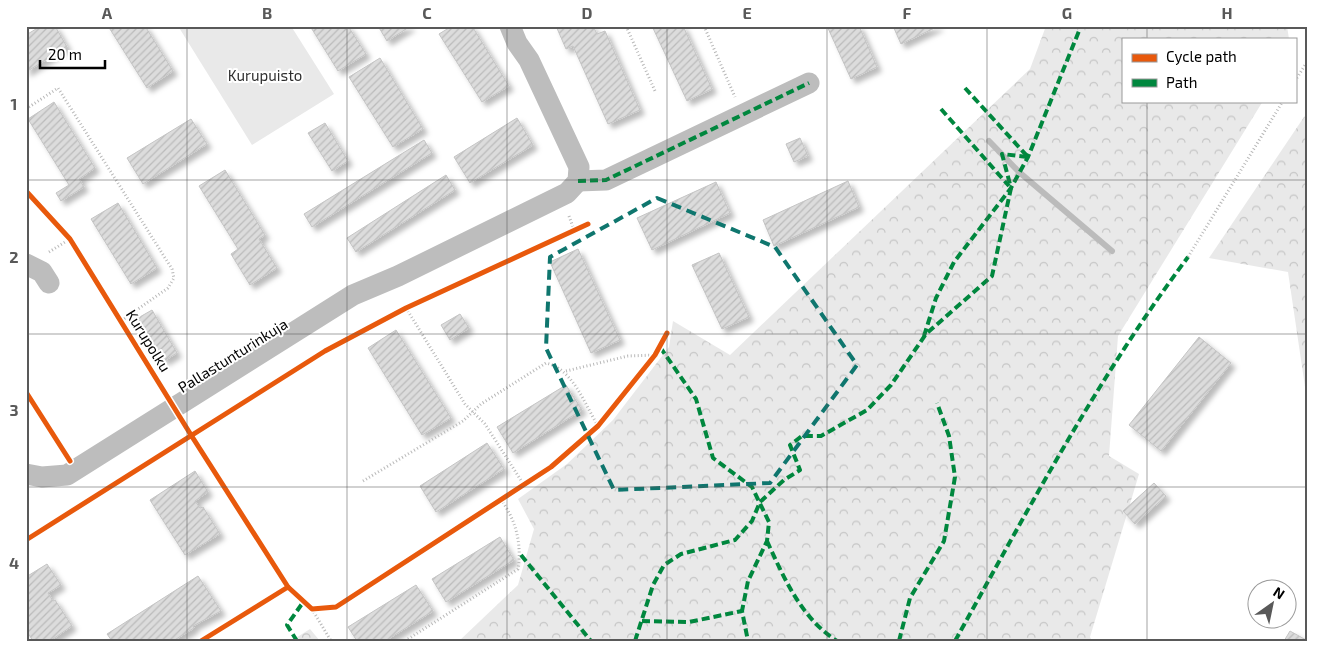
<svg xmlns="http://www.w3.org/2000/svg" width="1334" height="667" viewBox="0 0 1334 667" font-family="'Exo 2',sans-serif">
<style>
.forest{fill:url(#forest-crowns)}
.park{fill:#e9e9e9}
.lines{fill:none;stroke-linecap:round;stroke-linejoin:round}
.stream{stroke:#bbb;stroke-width:6}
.building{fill:url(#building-hatch);stroke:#c4c4c4;filter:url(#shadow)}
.path{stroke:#b8b8b8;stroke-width:3;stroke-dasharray:1 2.5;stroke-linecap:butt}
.minor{stroke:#bdbdbd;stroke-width:21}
.quiet{stroke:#00873e;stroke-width:4;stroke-dasharray:8 4;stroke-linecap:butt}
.cycleway-casing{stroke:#fff;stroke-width:8}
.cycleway{stroke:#e8590c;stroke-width:5}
.marked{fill:none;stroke:#0f766e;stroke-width:4;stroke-dasharray:10 6;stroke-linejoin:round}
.grid{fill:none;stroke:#595959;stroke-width:1;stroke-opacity:0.55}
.labels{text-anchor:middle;stroke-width:4;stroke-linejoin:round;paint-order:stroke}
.park-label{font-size:15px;fill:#2e2e2e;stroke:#fff}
.street-label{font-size:15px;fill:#000;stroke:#fff}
.neatline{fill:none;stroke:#595959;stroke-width:2}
.grid-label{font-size:16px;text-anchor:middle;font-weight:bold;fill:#595959}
</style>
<defs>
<pattern id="forest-crowns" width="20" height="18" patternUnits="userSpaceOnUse" patternTransform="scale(1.25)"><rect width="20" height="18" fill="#e9e9e9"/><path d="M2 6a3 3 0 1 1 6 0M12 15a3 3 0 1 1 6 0" fill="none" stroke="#c6c6c6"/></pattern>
<pattern id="building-hatch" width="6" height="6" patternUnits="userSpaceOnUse" patternTransform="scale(1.25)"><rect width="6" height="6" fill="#dcdcdc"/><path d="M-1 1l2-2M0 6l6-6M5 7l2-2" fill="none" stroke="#bbb"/></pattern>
<filter id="shadow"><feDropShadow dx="4.5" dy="4.5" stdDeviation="2.5" flood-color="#0004"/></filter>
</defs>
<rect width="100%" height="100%" fill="#fff"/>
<g class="forest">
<path d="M1046,26H1287L1289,39H1123V101H1263L1118,336L1109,456L1139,474L1090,637L1092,641H459L518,585L534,529L518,499L567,464L613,420L669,347L673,321L730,355L1030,69Z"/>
<path d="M1308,115V407L1288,272L1209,258L1304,117Z"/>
<path d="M310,629L320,641H291Z"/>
</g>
<path class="park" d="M178,26H291L334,94L252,145Z"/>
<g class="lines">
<path class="stream" d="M989,141L1019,172L1112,251"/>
</g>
<g class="building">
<path d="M41,26H55L67,47L26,72V35Z"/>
<path d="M108,26H145L173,71L147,88Z"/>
<path d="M310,26H348L366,54L338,71Z"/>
<path d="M378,26H411L387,41Z"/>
<path d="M452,26H472L509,86L482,102L439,34Z"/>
<path d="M556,26H593L597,34L605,31L640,110L608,124L573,46L566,49Z"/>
<path d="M652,26H683L712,89L687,101Z"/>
<path d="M827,26H859L877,67L851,79Z"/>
<path d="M893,26H939L901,44Z"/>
<path d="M380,58L423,129L393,147L349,77Z"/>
<path d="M54,102L95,168L79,179L84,187L61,201L56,193L69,185L28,119Z"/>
<path d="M517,118L533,145L470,183L454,157Z"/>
<path d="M191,119L207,144L143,184L127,158Z"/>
<path d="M325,123L348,161L332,171L308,133Z"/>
<path d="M800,138L808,156L794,162L786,144Z"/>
<path d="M424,140L432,153L312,227L304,214Z"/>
<path d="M225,170L265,235L259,239L277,268L250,285L231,254L238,249L199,186Z"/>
<path d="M446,175L455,190L356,252L347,238Z"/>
<path d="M848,181L859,207L774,246L763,220Z"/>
<path d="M716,182L730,213L652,250L637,218Z"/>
<path d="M118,203L157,268L131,284L91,219Z"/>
<path d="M578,249L620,340L591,353L550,262Z"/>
<path d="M719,253L749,317L722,329L692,265Z"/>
<path d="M152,310L177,353L164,361L138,318Z"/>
<path d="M460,314L469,328L450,340L441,325Z"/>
<path d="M396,330L451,418L422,435L368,348Z"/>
<path d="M1199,337L1231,363L1161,451L1129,425Z"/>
<path d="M566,385L582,410L513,453L497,427Z"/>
<path d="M487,443L504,469L436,512L420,486Z"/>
<path d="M195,471L208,492L195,501L200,508L203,507L220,534L185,555L150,500Z"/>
<path d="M1154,483L1166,496L1135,524L1123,511Z"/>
<path d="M500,537L514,560L446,602L432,579Z"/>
<path d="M47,564L61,585L48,593L53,601L55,600L72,626L50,641H33L26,630V577Z"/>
<path d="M198,576L221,611L193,626L194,628L173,641H112L107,634Z"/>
<path d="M416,585L433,611L385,641H357L348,627Z"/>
<path d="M1290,631L1308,641H1284Z"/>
</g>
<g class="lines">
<g class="path">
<path d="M626,26L655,91"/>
<path d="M704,26L735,97"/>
<path d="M1295,81L1305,65"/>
<path d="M26,109L58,88L172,269L174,278L168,288L121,321"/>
<path d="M569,216L574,230"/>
<path d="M49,252L70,239"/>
<path d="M1188,257L1283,101"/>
<path d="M406,308L465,404L485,424L524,485"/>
<path d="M566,371L628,356L655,355"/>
<path d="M363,481L463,421L481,404L546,363C573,369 584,403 598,426"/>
<path d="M312,609L331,641"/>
<path d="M405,641L518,569C522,544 516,521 502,501"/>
</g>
<g class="minor">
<path d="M578,181L606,180L809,83"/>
<path d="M26,264L42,272L49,283"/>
<path d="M26,474L42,477L67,475L353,295L398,276L567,193L578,181L579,167L529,60L517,43L510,26"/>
</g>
<g class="quiet">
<path d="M965,88L1028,157"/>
<path d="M941,109L1009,186"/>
<path d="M578,181L606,180L809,83"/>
<path d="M924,336L936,298L954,262L1011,188L1028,157L1081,26"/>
<path d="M660,347L696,399L713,458L752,487L769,522L767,541L748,581L742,611L748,641"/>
<path d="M767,541C784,578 801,618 837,641"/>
<path d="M521,555L591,641"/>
<path d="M642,621L689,622L742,611"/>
<path d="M297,641L287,625L304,601"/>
<path d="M635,641L653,585L664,565L681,554L735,540L752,521L760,502L784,480L800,470L790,445L802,436H821L867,410L891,385L926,334L992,276L1011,188L1002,154L1028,157"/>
<path d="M899,641L910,598L944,541L955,477L949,436L937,403"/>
<path d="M955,641C1028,510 1098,377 1188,257"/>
</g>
<g class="cycleway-casing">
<g id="cycleway">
<path d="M26,191L70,239L191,435L288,587"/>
<path d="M26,392L70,461"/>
<path d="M26,540L325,351L406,308L588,224"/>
<path d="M201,641L288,587L312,609L336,607L551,467L598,426L655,355L667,333"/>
</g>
</g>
<use href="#cycleway" class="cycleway"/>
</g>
<path class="marked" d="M657,198L775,247L857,365L770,483L614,490L546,348L550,257Z"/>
<path class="grid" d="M187,26V641M347,26V641M507,26V641M667,26V641M827,26V641M987,26V641M1147,26V39M1147,101V641M26,180H1308M26,334H1308M26,487H1308"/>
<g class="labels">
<g class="park-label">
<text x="265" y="81">Kurupuisto</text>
</g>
<g class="street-label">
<text transform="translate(148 341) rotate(58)" y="5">Kurupolku</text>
<text transform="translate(233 356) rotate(-32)" y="5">Pallastunturinkuja</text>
</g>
</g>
<rect width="1334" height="667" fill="none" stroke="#ffffff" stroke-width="55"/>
<rect x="1122" y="38" width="175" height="65" fill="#ffffff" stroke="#999999"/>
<rect x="1132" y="54" width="25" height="8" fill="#e8590c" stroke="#999999"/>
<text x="1166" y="62" font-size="15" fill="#000000">Cycle path</text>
<rect x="1132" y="79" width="25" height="8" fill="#00873e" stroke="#999999"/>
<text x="1166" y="88" font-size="15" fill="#000000">Path</text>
<g transform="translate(1272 604) rotate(33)"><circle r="24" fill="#ffffff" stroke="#999999"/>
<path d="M0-4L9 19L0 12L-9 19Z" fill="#595959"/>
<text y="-8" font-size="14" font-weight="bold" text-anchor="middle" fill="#000000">N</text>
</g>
<path d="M40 60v8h65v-8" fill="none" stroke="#000000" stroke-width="2.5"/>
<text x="48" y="60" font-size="15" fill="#000000" stroke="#ffffff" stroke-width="4" paint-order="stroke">20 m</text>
<rect x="28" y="28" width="1278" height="612" class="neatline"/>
<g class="grid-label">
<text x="107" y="19">A</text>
<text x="267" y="19">B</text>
<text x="427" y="19">C</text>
<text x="587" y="19">D</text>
<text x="747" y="19">E</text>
<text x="907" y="19">F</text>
<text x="1067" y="19">G</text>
<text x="1227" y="19">H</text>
<text x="14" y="110">1</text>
<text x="14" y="263">2</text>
<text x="14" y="416">3</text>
<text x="14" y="569">4</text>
</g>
</svg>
